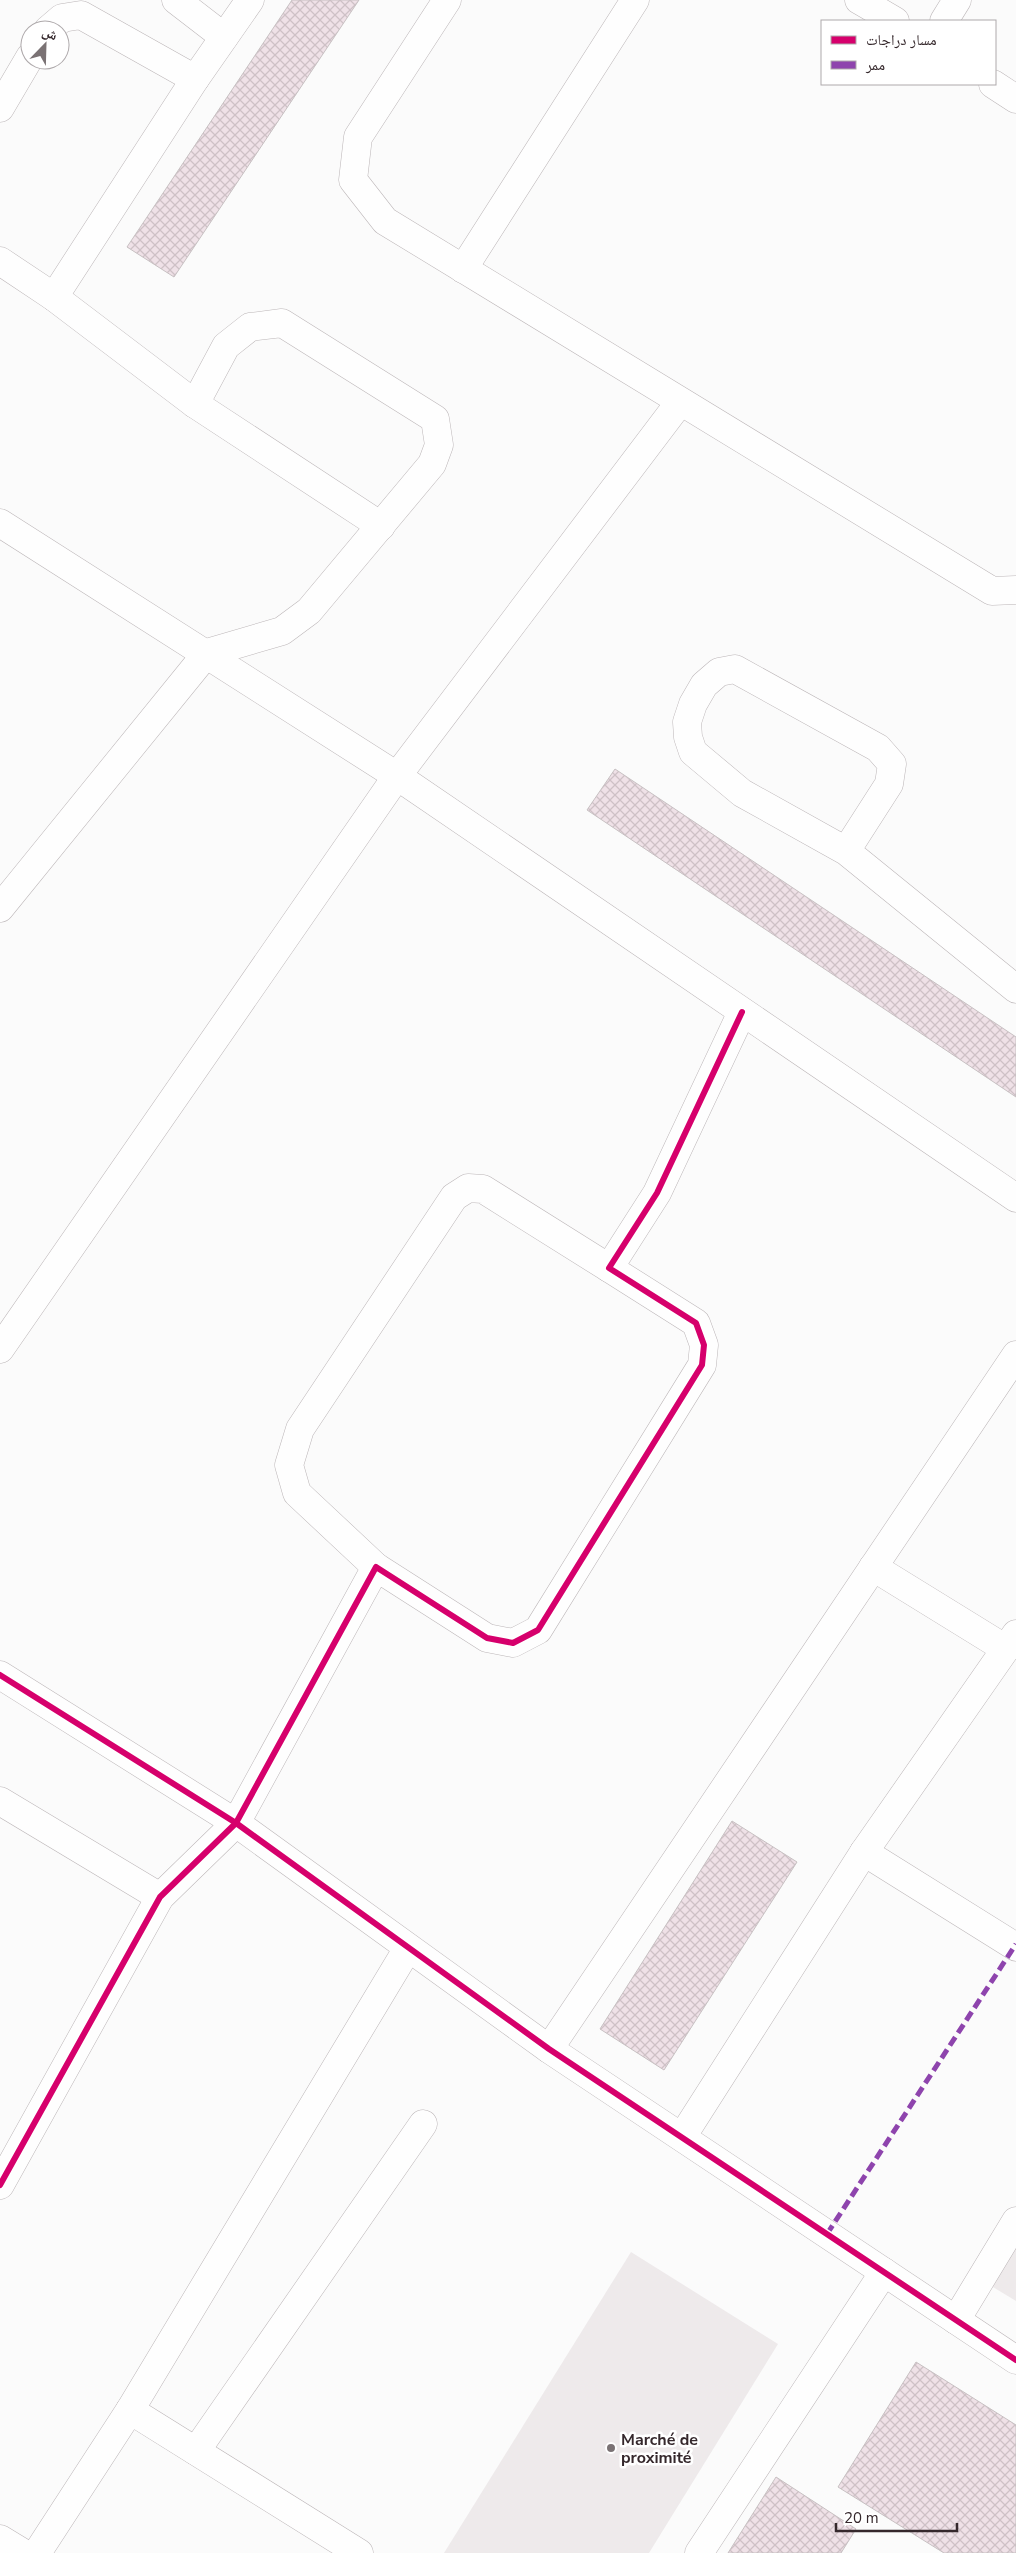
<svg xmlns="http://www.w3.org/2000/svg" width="1016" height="2553" viewBox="0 0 1016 2553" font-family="'Nunito Sans','Noto Naskh Arabic',sans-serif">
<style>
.built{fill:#eeeaeb}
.building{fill:url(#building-cross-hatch);stroke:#c7c0c2}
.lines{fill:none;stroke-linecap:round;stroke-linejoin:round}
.minor-casing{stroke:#bcb6b8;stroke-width:29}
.minor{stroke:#fefefe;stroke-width:28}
.quiet{stroke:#8e44ad;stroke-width:5;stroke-dasharray:10 5;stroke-linecap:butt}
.cycleway-casing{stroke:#fff;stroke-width:9}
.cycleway{stroke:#d6006c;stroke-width:6}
.poi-dot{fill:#7a7274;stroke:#fff;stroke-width:2}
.labels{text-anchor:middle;stroke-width:5;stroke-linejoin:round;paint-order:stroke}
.poi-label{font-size:16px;font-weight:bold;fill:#35282c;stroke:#fff;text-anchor:start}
</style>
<defs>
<pattern id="building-cross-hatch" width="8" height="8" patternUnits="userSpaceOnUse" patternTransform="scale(1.25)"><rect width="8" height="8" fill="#efe1e7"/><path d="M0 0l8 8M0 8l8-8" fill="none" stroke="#cec1c6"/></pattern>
</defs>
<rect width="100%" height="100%" fill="#fbfbfb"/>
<g class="built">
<path d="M1016,2240V2301L988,2284Z"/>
<path d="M631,2252L778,2344L649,2553H444Z"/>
</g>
<g class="building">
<path d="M292,0H359L174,277L127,247Z"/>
<path d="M615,769L1016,1037V1097L587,810Z"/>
<path d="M732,1821L797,1862L664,2070L600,2029Z"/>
<path d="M916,2362L1016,2425V2553H944L838,2487Z"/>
<path d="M776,2477L856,2529L841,2553H728Z"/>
</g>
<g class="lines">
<g class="minor-casing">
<g id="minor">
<path d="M176,0L224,37"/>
<path d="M447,0L358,137L353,180L385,221L992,591L1016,590"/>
<path d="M859,0L895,21"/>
<path d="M944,21L957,0"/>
<path d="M48,30L62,18L81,15L195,79"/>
<path d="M993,84L1016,99"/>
<path d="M0,108L30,57"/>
<path d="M0,261L54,297L195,404L381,526"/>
<path d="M463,269L635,0"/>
<path d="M54,297L195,79L250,0"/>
<path d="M0,523L397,776L1016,1198"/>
<path d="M846,851L889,784L892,764L878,748L735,669L719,672L704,685L693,704L687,722L688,737L693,752L742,793L846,851L1016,989"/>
<path d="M0,908L207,653L282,631L309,611L432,464L439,445L435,419L282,323L250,327L226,346L195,404"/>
<path d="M0,1349L397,776L680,402"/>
<path d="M376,1567L297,1493L289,1465L300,1429L454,1197L468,1188L483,1189L609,1268"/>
<path d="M873,1567L1006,1649"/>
<path d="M0,1675L236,1823L549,2049L1016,2360"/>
<path d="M0,1801L160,1897"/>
<path d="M864,1852L1016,1947"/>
<path d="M549,2049L1016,1355"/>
<path d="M682,2137L864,1852L1016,1634"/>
<path d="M0,2185L160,1897L236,1823L376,1567L487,1638L513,1643L538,1630L702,1365L704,1345L696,1323L609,1268L657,1193L742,1012"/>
<path d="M956,2320L1016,2221"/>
<path d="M130,2410L359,2553"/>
<path d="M196,2451L423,2124"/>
<path d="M0,2539L23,2553"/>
<path d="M37,2553L130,2410L408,1948"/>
<path d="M699,2553L884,2272"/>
</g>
</g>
<use href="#minor" class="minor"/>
<path class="quiet" d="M827,2234L1016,1944"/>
<g class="cycleway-casing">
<g id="cycleway">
<path d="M0,1675L236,1823L549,2049L1016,2360"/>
<path d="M0,2185L160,1897L236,1823L376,1567L487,1638L513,1643L538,1630L702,1365L704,1345L696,1323L609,1268L657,1193L742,1012"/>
</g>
</g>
<use href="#cycleway" class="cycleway"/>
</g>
<circle class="poi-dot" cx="611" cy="2448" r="5"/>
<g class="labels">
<g class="poi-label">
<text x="621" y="2445">Marché de<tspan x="621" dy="18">proximité</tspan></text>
</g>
</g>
<rect x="821" y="20" width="175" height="65" fill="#ffffff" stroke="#aea9ab"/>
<rect x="831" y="36" width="25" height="8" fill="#d6006c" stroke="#aea9ab"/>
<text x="866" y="45" font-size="15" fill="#35282c">مسار دراجات</text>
<rect x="831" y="61" width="25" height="8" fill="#8e44ad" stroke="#aea9ab"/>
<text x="866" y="70" font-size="15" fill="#35282c">ممر</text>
<g transform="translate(45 45) rotate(23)"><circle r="24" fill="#ffffff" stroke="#aea9ab"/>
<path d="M0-4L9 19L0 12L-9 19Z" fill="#7a7274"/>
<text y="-8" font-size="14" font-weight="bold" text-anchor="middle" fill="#35282c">ش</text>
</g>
<path d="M836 2523v8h121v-8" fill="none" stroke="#35282c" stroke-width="2.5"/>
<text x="844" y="2523" font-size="15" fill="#35282c" stroke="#ffffff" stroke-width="4" paint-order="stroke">20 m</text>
</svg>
